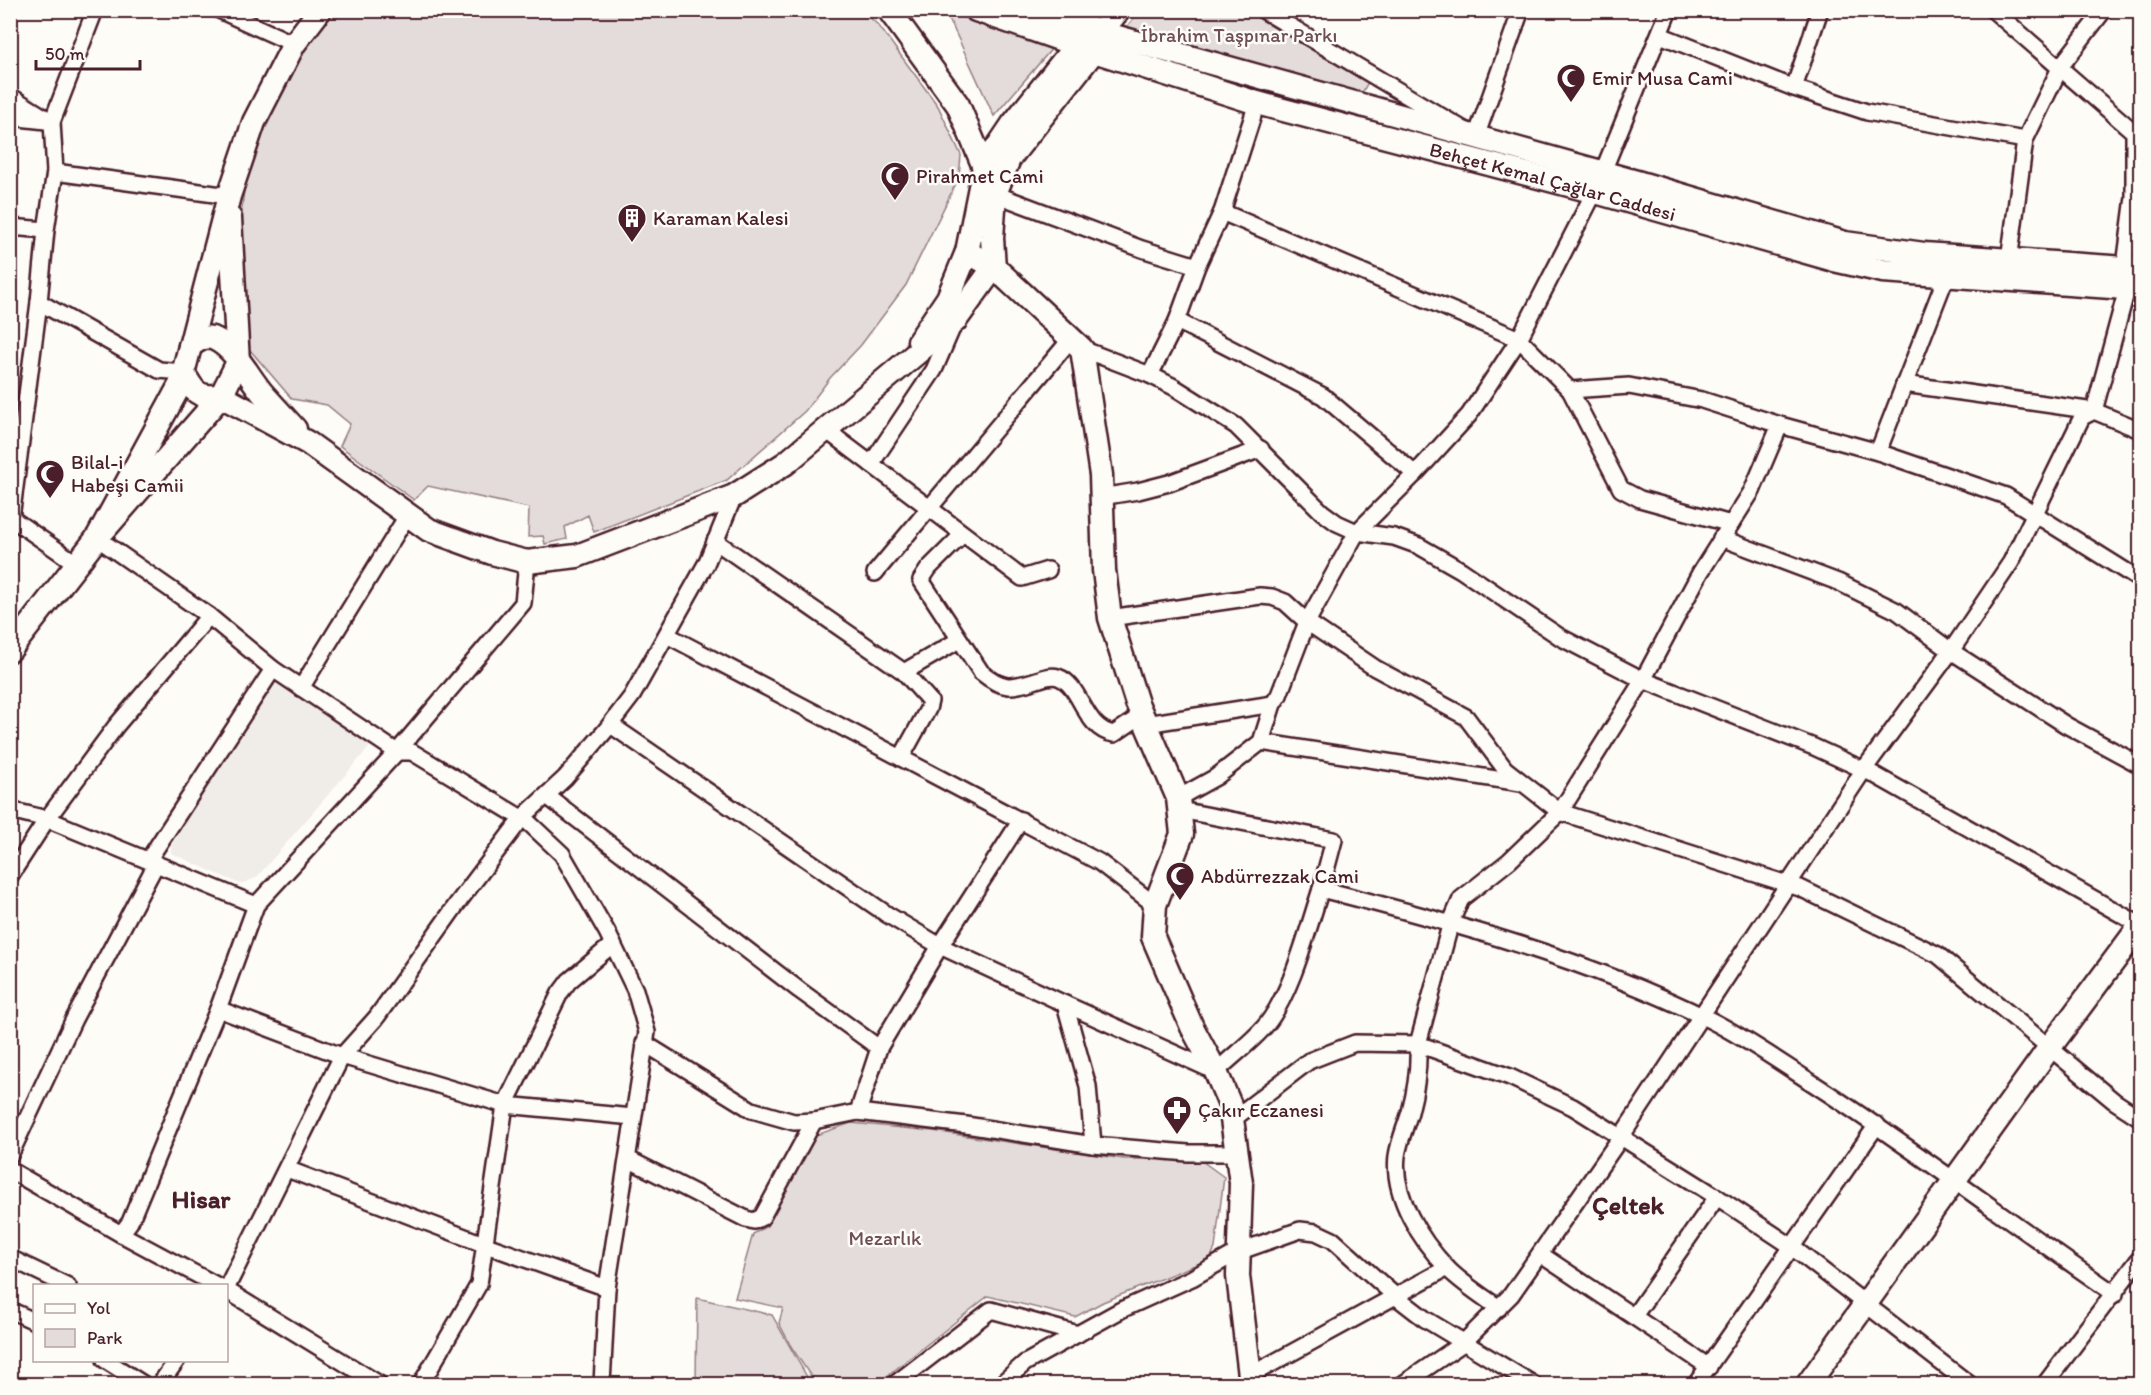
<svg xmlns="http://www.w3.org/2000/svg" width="2151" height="1395" viewBox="0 0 2151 1395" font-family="Itim,sans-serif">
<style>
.built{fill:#f0ece8}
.green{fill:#e3dcda;stroke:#967e82;stroke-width:1.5}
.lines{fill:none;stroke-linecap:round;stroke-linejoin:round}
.street-casing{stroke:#4a1f2b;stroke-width:20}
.secondary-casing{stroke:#4a1f2b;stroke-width:27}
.street{stroke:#fdfcf7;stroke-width:15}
.secondary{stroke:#fdfcf7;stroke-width:22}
.labels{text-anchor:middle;stroke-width:5;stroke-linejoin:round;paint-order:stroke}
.park-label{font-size:20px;fill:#704e57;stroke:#fdfcf7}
.poi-label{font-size:20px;fill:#4a1f2b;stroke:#fdfcf7;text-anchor:start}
.street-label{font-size:20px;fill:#4a1f2b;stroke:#fdfcf7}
.district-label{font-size:26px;font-weight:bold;fill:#4a1f2b;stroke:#fdfcf7}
</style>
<rect width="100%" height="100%" fill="#fdfcf7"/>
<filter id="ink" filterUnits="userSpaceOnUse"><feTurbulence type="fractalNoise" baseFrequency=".0167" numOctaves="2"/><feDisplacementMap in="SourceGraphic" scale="12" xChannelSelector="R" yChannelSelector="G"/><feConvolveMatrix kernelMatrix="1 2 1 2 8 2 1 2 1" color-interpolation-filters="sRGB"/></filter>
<g filter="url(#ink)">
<path class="built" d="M275,681L372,744L256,878L240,884L171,853L172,844L200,789Z"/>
<g class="green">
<path d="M329,11H863L879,26L938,106L961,155L959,177L906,285L861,345L830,378L805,411L727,480L594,532L588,515L565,527L567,539L545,544L543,536L528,537L529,508L428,486L414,500L340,446L350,424L327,405L292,399L244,343L237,249L246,174L292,62Z"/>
<path d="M1140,11H1246L1368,82L1362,93L1123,31Z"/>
<path d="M946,12L1054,46L994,116Z"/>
<path d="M851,1123L933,1131L1124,1159H1199L1224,1177L1215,1248L1210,1259L1103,1302L1075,1317L988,1296L877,1384H816L792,1348L779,1323L783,1308L735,1298L753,1234L767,1226L816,1135Z"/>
<path d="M697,1298L772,1315L811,1384H696Z"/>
</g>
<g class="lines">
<g class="street-casing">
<g id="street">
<path d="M219,10L294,44"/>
<path d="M1263,10L1476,137L1521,10"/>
<path d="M1660,35L1794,88L1867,112L2025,140"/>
<path d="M1794,88L1820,10"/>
<path d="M10,96L52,122"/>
<path d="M10,117L46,121"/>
<path d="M55,172L229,196"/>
<path d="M995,194L1142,249L1197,266"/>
<path d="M1222,212L1519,339L1570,390L1629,386L1702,400L1780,425L1878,452L2006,496L2140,580"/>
<path d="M10,227L46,230"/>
<path d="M2009,261L2025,140L2061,66L2104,10"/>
<path d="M39,302L159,370L183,372"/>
<path d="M1177,321L1323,396L1415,474"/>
<path d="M1082,349L1150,375L1174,387L1236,426L1322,512L1337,523L1357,532L1394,537L1419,546L1461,570L1560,637L1643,680L1814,747L1873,774L2140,925"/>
<path d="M1150,375L1177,321L1197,266L1222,212L1257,103"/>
<path d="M1904,384L2094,411L2140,430"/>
<path d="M1570,390L1621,489L1640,499L1731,524"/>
<path d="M826,430L1022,578L1048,570"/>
<path d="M1878,452L1946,277"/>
<path d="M871,464L934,370L953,326"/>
<path d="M1101,497L1138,491L1169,483L1261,449"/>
<path d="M963,534L929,568L921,580L981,672C1005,692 1013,687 1040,679C1046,677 1052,675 1058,677C1082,685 1083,729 1114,734L1142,715"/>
<path d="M97,538L209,616L273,669L397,752H412L528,822L562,854L607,932L635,990L647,1032L607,1288L602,1384"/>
<path d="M1721,538L1838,582L1897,611L1951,651L2066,725L2140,765"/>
<path d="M715,541L904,672L959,640"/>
<path d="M77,564L11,518L39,302L46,230L55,172L52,122L95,10"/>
<path d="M875,573L1070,340"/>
<path d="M1110,618L1260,596L1272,597L1285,602L1307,622L1375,668L1466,717L1505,769L1560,812L1800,888L1938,955L2114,1101L2140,1118"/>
<path d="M667,635L1099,862L1155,905"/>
<path d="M301,688L407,516"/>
<path d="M1146,724L1273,704"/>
<path d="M611,725L888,915L940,946L1065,1004L1088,1086L1093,1145"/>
<path d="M1261,742L1521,783"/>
<path d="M901,758L928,709L930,701L904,672"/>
<path d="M547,796L799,990L879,1048"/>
<path d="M1178,798L1216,777L1261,742L1273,704L1279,695L1307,622L1357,532L1415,474L1469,415L1519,339L1595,191L1669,10"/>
<path d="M10,810L47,819L256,905"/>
<path d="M1180,810L1334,840L1321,889C1454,923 1587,959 1710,1020C1746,1038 1781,1063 1814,1084C1917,1151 2014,1225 2115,1294"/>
<path d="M149,859L273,669"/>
<path d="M10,876L47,819L116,726L209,616"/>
<path d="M613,944L569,981L560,993L505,1105L633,1117"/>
<path d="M1065,1004L1216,1072C1232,1056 1252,1042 1266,1025C1292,993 1308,928 1321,889"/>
<path d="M218,1009L342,1056L505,1105L479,1284L421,1384"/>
<path d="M644,1043L752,1110L794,1122L814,1121L858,1112L966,1125L1093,1145L1188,1153H1237"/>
<path d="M858,1112L879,1048L940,946L1021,820"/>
<path d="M1232,1120L1309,1061L1355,1043L1418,1044L1510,1077L1573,1107L1717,1197L1788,1244L1969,1384"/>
<path d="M10,1155L74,1019L156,864"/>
<path d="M628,1159L746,1219L754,1221L762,1217L814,1121"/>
<path d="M287,1169L486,1245L607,1288"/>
<path d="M10,1170L121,1234L218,1286"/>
<path d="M121,1234L130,1222L218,1009L256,905L397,752L523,603L527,562"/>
<path d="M1540,1254L1709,1367"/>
<path d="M10,1258L68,1286"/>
<path d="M226,1289L342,1056L376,1018L457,904L522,818L565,778L606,730L632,696L706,564L734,496"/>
<path d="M226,1290L379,1384"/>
<path d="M1499,1308C1482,1296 1463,1284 1448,1269C1421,1241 1392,1196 1397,1156C1399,1141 1406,1126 1410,1112C1416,1090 1419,1066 1418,1044L1451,922L1461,899L1509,861L1560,812L1643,680L1700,573L1752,491L1780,425"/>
<path d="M10,1310L34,1321"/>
<path d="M1634,1316L1717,1197"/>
<path d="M105,1360L143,1384"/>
<path d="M1249,1376L1447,1268"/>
<path d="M160,1384L177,1360"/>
<path d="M895,1384L991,1310L1078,1334"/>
<path d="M1001,1384L1025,1363L1121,1310L1192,1278L1238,1252L1300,1230L1316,1232L1333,1240L1394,1295L1425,1319L1533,1384"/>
<path d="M1403,1384L1463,1343L1511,1295L1621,1137L1865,768L1951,651L2011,562L2082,417L2094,411L2127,289L2125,266L2134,197V132L1993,10"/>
<path d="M1696,1384L1877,1125"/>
<path d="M2045,1384L2140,1258"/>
</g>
</g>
<g class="secondary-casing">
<g id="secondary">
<path d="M889,10L958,105L984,167"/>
<path id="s1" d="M976,10L1094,51L1257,103L1603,194L1834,260L1883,271L2140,289"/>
<path d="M1038,10L1100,32L1637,182L1845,243L1924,254L2140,269"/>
<path d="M967,252L994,267L1082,349L1101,475L1104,570L1110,618L1137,703L1178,798L1182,834L1155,905L1153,937L1192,1027L1216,1072L1230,1105L1241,1183L1238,1276L1251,1384"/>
<path d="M919,341L948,298L967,252L984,167L1013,124L1076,45L1100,32L1119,10"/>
<path d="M190,346C198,340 205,335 215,339C236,349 249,378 264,395C274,406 284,417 295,429"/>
<path d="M183,372C194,392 197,398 221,396L308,443L429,530L492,553L527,562L577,556L734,496L786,463L955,321L994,267L992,238L995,194L1009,159L1094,51L1100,32"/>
<path d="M97,538L180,385L229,196L254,122L294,44L320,10"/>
<path d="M10,650L97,538L221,396L238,362L230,218"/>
<path d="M1808,1384L2050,1047L2140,926"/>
</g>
</g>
<use href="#street" class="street"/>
<use href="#secondary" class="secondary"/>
</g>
</g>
<defs>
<g id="mosque-pin" transform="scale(1.5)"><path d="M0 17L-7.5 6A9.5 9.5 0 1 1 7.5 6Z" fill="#4a1f2b" stroke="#fdfcf7"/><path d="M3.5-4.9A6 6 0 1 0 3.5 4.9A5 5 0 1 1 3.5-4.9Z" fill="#fff"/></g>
<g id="building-pin" transform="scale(1.5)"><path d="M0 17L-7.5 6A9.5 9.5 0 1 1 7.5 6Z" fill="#4a1f2b" stroke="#fdfcf7"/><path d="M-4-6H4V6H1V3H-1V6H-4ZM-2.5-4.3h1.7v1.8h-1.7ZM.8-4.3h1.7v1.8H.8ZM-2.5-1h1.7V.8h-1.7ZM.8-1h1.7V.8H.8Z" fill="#fff"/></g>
<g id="pharmacy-pin" transform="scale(1.5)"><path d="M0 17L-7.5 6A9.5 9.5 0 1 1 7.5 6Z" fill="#4a1f2b" stroke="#fdfcf7"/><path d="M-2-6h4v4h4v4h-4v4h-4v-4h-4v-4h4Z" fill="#fff"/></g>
</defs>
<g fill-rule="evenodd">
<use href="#mosque-pin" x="1571" y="78"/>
<use href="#mosque-pin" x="895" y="176"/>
<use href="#building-pin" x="632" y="218"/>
<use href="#mosque-pin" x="50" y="474"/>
<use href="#mosque-pin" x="1180" y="876"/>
<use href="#pharmacy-pin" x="1177" y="1110"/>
</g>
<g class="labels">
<g class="park-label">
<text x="1239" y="42">İbrahim Taşpınar Parkı</text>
<text x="885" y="1245">Mezarlık</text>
</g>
<g class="poi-label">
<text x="1592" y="85">Emir Musa Cami</text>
<text x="916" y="183">Pirahmet Cami</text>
<text x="653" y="225">Karaman Kalesi</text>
<text x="71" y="469">Bilal-i<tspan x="71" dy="23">Habeşi Camii</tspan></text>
<text x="1201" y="883">Abdürrezzak Cami</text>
<text x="1198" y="1117">Çakır Eczanesi</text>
</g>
<g class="street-label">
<text dy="7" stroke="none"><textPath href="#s1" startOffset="602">Behçet Kemal Çağlar Caddesi</textPath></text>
</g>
<g class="district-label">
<text x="201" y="1208">Hisar</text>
<text x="1628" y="1214">Çeltek</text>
</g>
</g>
<rect width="2151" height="1395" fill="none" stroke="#fdfcf7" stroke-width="36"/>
<rect x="18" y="18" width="2115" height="1359" fill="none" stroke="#4a1f2b" stroke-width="2" filter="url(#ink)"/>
<rect x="33" y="1284" width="195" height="78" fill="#fdfcf7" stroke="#b5a4a5" stroke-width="1.5"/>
<rect x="45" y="1304" width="30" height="9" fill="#fdfcf7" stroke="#b5a4a5" stroke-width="1.5"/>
<text x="87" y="1314" font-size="18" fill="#4a1f2b">Yol</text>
<rect x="45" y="1329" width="30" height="18" fill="#e3dcda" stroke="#b5a4a5" stroke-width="1.5"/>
<text x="87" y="1344" font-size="18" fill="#4a1f2b">Park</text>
<path d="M36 60v9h104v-9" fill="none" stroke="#4a1f2b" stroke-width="3"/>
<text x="45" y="60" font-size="18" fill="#4a1f2b" stroke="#fdfcf7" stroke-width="4.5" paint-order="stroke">50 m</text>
</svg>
